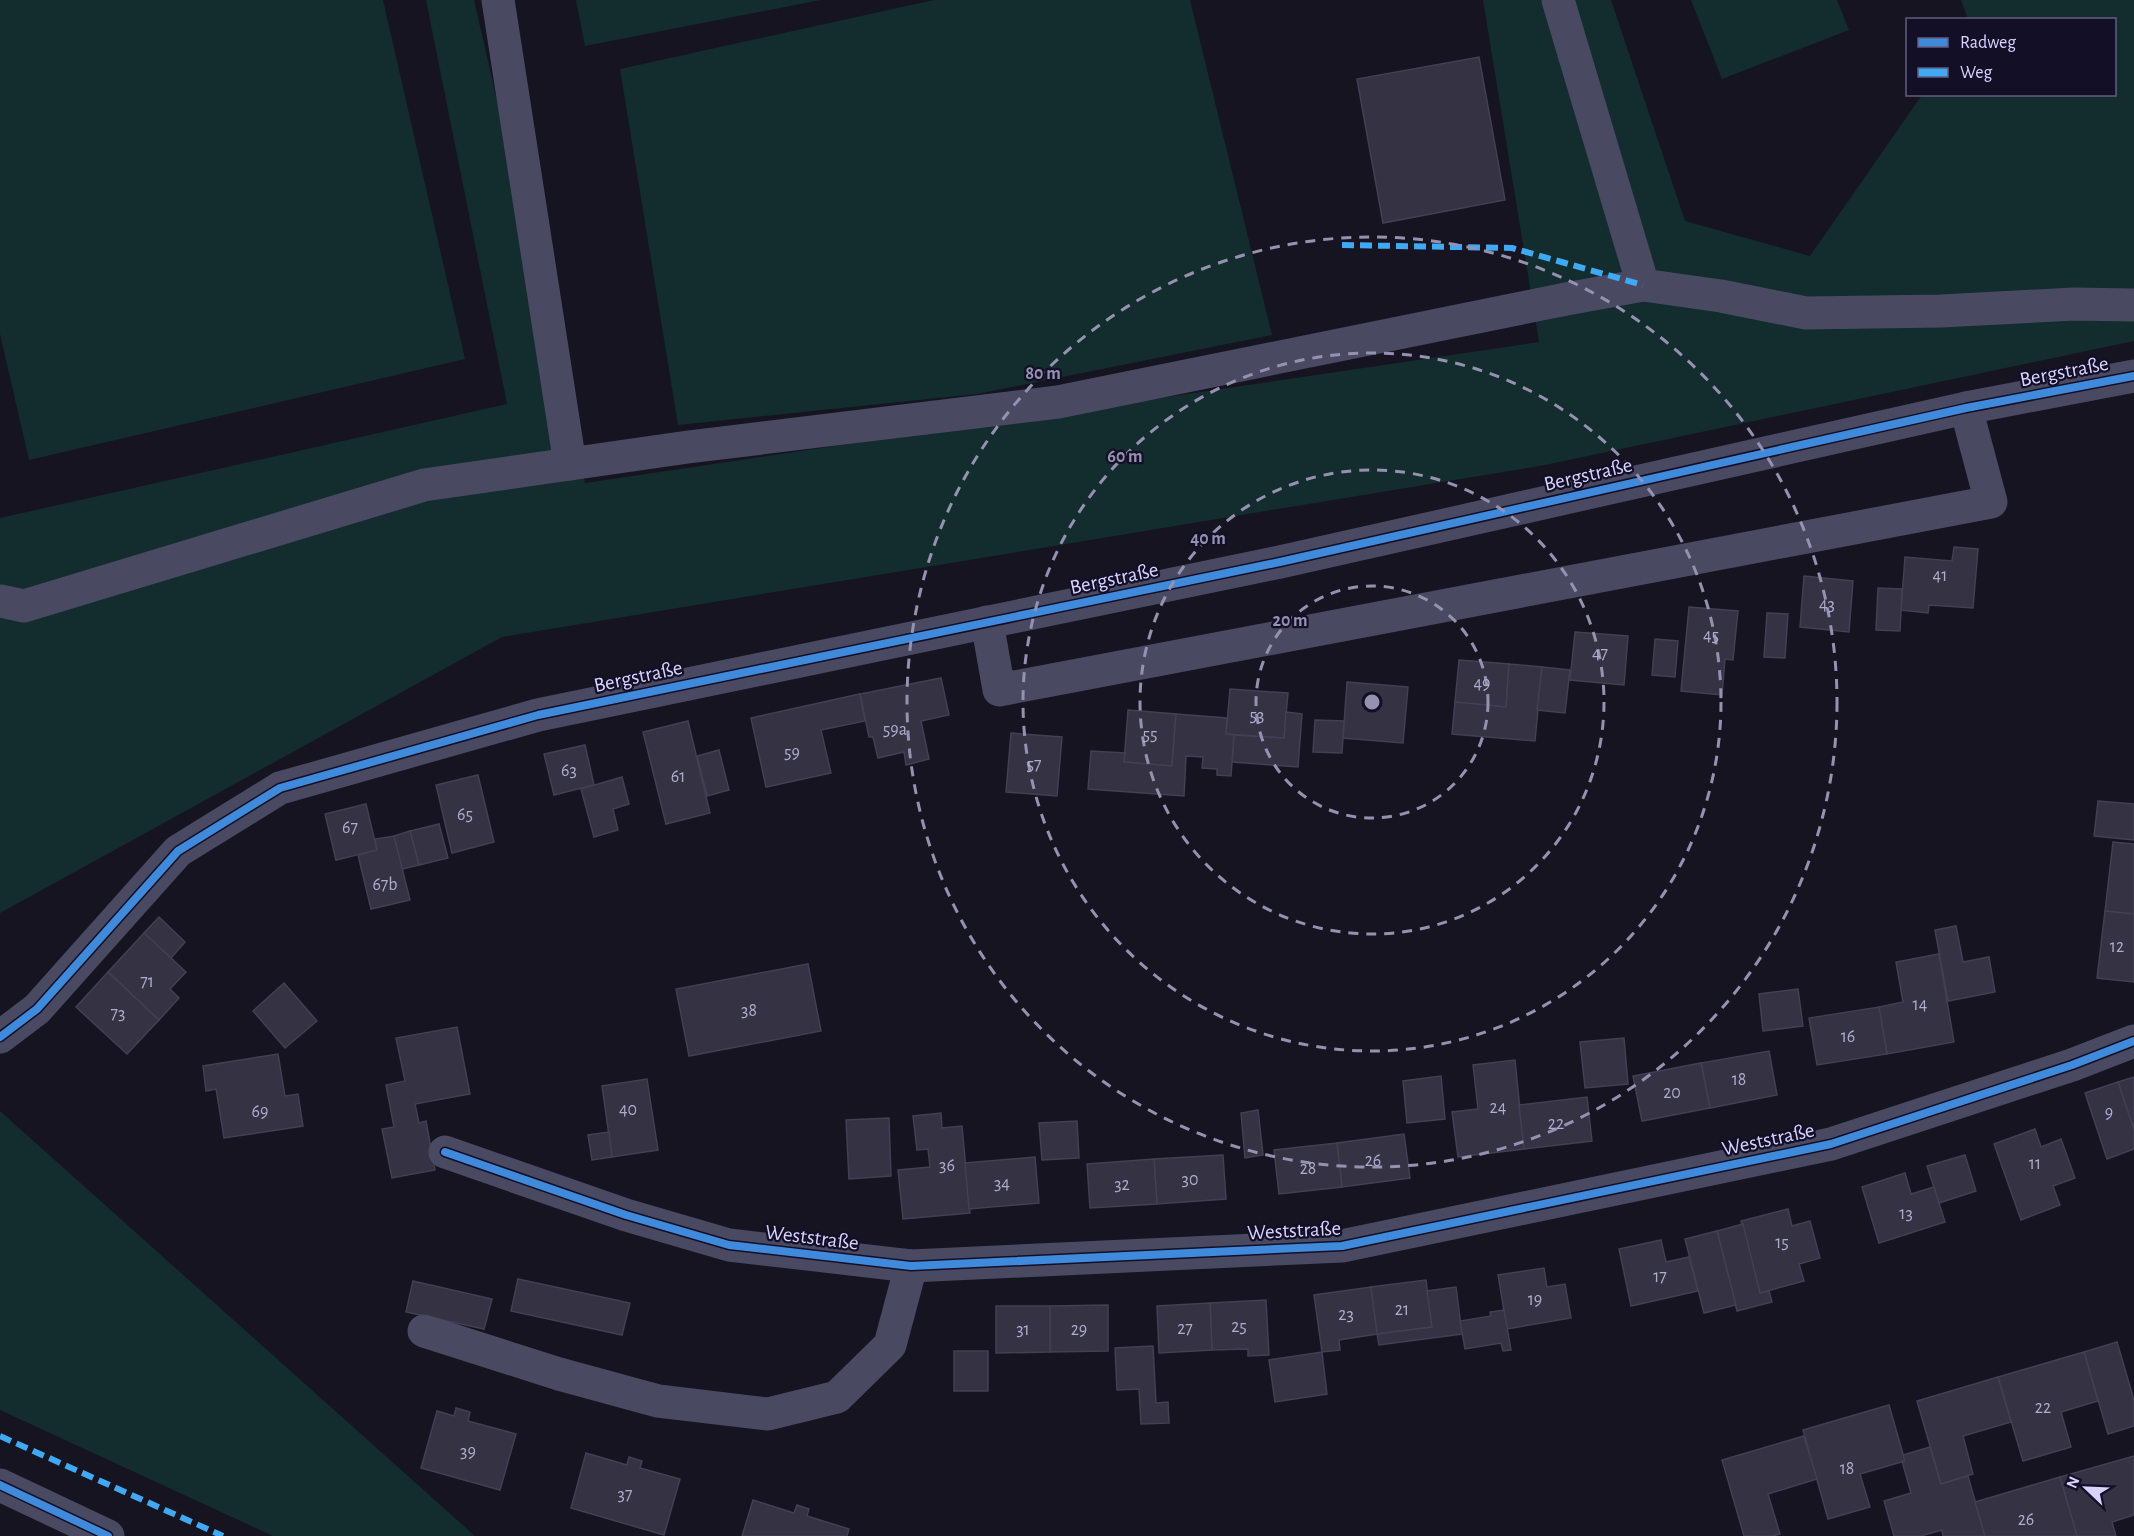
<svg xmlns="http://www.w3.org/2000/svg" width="2134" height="1536" viewBox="0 0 2134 1536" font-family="'Alegreya Sans',sans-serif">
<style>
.green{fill:#132c2d}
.building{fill:#343243;stroke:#433f54;stroke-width:1.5}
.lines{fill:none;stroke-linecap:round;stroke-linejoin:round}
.minor{stroke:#4a4962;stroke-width:33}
.quiet{stroke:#3fa9f5;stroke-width:6;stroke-dasharray:12 6;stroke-linecap:butt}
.cycleway-casing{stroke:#130f26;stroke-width:11}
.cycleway{stroke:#408adc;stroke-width:8}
.ring{fill:none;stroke:#9591b1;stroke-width:3;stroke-dasharray:10 8}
.labels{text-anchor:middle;stroke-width:4.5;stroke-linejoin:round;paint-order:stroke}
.number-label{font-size:18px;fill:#b0acd0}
.street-label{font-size:21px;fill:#d9d4ff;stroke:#130f26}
.centre{fill:#9591b1;stroke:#130f26;stroke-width:3}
.ring-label{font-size:18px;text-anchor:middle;font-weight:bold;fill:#9591b1;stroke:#130f26;stroke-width:4.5;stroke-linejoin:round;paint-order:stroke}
</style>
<rect width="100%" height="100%" fill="#161421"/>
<g class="green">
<path d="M0,0H383L465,359L29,460L0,334Z"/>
<path d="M426,0H474L585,483L1539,342L1483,0H1611L1685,221L1810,256L1922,95L2114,94V20L1968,19L1961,0H2134V341L1545,465L502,637L0,913V518L507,404Z"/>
<path d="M576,0H821L585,46Z"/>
<path d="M934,0H1190L1272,335L977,394L678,425L620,69Z"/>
<path d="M1691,0H1837L1849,30L1722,79Z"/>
<path d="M0,1111L475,1536H273L0,1410Z"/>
</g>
<g class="building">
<path d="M1479,57L1505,200L1383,223L1357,79Z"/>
<path d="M1954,547L1978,549L1973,608L1929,605L1928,613L1901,610L1905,557L1952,561Z"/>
<path d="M1804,576L1853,581L1849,632L1800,627Z"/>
<path d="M1878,588L1902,589L1900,631L1876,630Z"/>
<path d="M1689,607L1738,611L1733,660L1725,659L1722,695L1681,691Z"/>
<path d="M1767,613L1788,614L1785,658L1764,657Z"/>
<path d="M1575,632L1628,636L1624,685L1570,680Z"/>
<path d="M1655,639L1678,641L1675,677L1652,675Z"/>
<path d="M1459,660L1509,664L1506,707L1455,702Z"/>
<path d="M1509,664L1542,667L1535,741L1452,734L1455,702L1506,707Z"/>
<path d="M1542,667L1570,670L1565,713L1537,710Z"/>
<path d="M941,678L949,715L921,721L929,759L906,765L904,752L878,758L873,737H869L860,694Z"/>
<path d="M1347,682L1408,687L1403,743L1343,738Z"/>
<path d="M1230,689L1288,693L1284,738L1226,734Z"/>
<path d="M860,694L865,721L821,730L831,773L766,787L751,718Z"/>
<path d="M1128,710L1176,714L1172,766L1124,762Z"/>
<path d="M1286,712L1302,714L1298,767L1232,762L1234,735L1284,738Z"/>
<path d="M1176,714L1227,718L1226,734L1234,735L1231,776L1217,775V769L1202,768L1203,757L1186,756L1184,796L1088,789L1091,751L1125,753L1124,762L1172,766Z"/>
<path d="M1315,720L1344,721L1342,753L1313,752Z"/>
<path d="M688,721L710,813L666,824L643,732Z"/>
<path d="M1011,733L1062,737L1057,796L1006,792Z"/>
<path d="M585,745L594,785L554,795L544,754Z"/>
<path d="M719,750L729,790L707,796L697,756Z"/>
<path d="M478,775L494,842L452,853L436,785Z"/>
<path d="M622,777L629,804L613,809L618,830L594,837L581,789Z"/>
<path d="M2098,801L2134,804V840L2094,836Z"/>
<path d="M366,804L377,850L336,860L325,814Z"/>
<path d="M439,824L448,858L419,865L410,831Z"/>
<path d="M410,831L419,865L402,869L394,836Z"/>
<path d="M394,836L410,900L371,909L358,855L377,850L375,839Z"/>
<path d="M2113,842L2134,844V914L2105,911Z"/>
<path d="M2105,911L2134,914V982L2097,978Z"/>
<path d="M159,917L185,942L171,958L144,933Z"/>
<path d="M1956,926L1963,962L1989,957L1995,992L1948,1001L1935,930Z"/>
<path d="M144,933L186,972L170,989L179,998L159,1020L108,972Z"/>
<path d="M1939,954L1954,1042L1887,1054L1879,1007L1903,1002L1896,962Z"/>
<path d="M808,964L821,1031L689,1056L676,989Z"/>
<path d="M108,972L159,1020L127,1054L76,1007Z"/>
<path d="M284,983L317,1021L285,1048L253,1011Z"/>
<path d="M1798,989L1803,1026L1763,1031L1759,994Z"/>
<path d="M1879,1007L1887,1054L1817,1065L1809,1018Z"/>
<path d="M457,1027L470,1094L415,1104L419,1123L426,1121L435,1170L392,1178L382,1129L394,1127L386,1085L405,1081L396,1038Z"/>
<path d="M1624,1038L1628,1084L1585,1088L1580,1042Z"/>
<path d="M1769,1051L1777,1095L1710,1108L1701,1063Z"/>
<path d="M278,1054L285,1096L298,1094L303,1126L224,1138L216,1089L206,1091L203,1066Z"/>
<path d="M1515,1060L1524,1149L1458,1157L1452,1112L1478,1109L1473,1065Z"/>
<path d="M1701,1063L1710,1108L1642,1121L1633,1076Z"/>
<path d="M1441,1076L1445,1119L1407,1123L1403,1081Z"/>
<path d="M2134,1077V1130L2118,1082Z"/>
<path d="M647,1079L658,1150L612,1157L602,1086Z"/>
<path d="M2118,1082L2134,1130V1149L2107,1159L2085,1093Z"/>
<path d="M1587,1097L1592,1141L1524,1149L1519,1105Z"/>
<path d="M1258,1110L1263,1155L1245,1158L1241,1113Z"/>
<path d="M941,1113L942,1128L962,1126L970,1213L903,1219L898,1170L930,1167L928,1149L917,1150L913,1116Z"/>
<path d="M889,1118L891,1176L849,1179L846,1120Z"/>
<path d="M1077,1121L1079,1158L1042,1160L1039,1123Z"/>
<path d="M2035,1129L2041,1147L2061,1139L2075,1178L2053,1186L2060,1205L2021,1220L1994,1144Z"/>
<path d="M609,1132L612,1157L592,1160L588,1135Z"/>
<path d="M1404,1134L1410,1178L1342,1187L1337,1143Z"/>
<path d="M1337,1143L1342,1187L1279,1194L1274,1150Z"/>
<path d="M1223,1155L1226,1199L1157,1204L1154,1159Z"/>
<path d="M1965,1155L1976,1191L1939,1203L1927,1166Z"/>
<path d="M1035,1157L1039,1203L969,1209L965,1163Z"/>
<path d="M1154,1159L1157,1204L1090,1208L1087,1164Z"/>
<path d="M1905,1173L1911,1194L1934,1187L1945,1222L1879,1243L1862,1187Z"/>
<path d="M1788,1209L1792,1226L1810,1221L1820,1258L1799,1264L1804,1281L1760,1293L1741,1221Z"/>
<path d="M1743,1224L1760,1293L1769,1291L1772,1302L1737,1311L1717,1231Z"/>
<path d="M1717,1231L1736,1305L1704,1313L1685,1239Z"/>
<path d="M1661,1240L1666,1262L1689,1257L1698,1291L1631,1306L1619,1249Z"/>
<path d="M1544,1268L1547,1287L1565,1284L1571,1318L1507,1329L1498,1275Z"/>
<path d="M518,1279L630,1303L622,1335L511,1311Z"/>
<path d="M1426,1280L1432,1327L1377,1334L1371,1287Z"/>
<path d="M413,1281L492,1299L484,1329L406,1312Z"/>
<path d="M1371,1287L1377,1334L1339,1340L1340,1350L1322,1352L1314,1295Z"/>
<path d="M1456,1287L1462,1334L1379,1345L1377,1334L1432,1327L1427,1291Z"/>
<path d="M1266,1300L1269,1355L1248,1356V1349L1212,1350L1210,1303Z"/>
<path d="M1210,1303L1212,1350L1159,1353L1157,1306Z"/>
<path d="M1108,1305V1351L1050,1352V1306Z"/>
<path d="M996,1306H1050V1352L996,1353Z"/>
<path d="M1504,1310L1511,1350L1503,1351L1501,1343L1465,1349L1460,1321L1491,1316L1490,1312Z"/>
<path d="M2117,1342L2134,1400V1426L2108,1434L2084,1352Z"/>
<path d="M1153,1346L1156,1403L1168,1402L1169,1423L1141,1424L1139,1389L1117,1390L1115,1348Z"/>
<rect x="954" y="1351" width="34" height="40"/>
<path d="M1322,1352L1327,1394L1275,1402L1269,1360Z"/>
<path d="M2084,1352L2098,1401L2061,1412L2071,1447L2023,1461L1998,1377Z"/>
<path d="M1998,1377L2011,1422L1963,1436L1973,1474L1941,1484L1917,1401Z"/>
<path d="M1889,1405L1905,1461L1860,1474L1870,1507L1828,1519L1803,1430Z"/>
<path d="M456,1408L470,1412L468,1421L516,1434L500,1490L421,1468L437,1411L454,1416Z"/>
<path d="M1804,1436L1817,1479L1768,1494L1780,1534L1773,1536H1744L1722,1460Z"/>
<path d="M1930,1447L1941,1484L1968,1476L1985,1536H1943L1942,1530L1921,1536H1894L1884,1501L1911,1493L1902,1461H1905L1903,1455Z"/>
<path d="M586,1453L627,1465L629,1457L642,1461L640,1468L680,1479L664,1535L571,1508Z"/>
<path d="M2134,1456V1515L2112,1522L2116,1536H2077L2060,1477Z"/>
<path d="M2060,1477L2077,1536H1985L1975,1502Z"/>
<path d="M753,1500L794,1513L797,1505L809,1509L807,1516L849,1529L847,1536H742Z"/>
</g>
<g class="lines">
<g class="minor">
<path d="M498,0L570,464"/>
<path d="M1558,0L1643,285"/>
<path d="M0,601L24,606L424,485L688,447L1058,402L1566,299L1643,285L1721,296L1806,313L1941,311L2074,304L2134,305"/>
<path d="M987,622L999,690L1991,502L1966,408"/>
<path d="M0,1037L37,1009L178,851L280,788L538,715L1280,562L1966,408L2134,376"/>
<path d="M445,1152L626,1215L729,1245L911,1266L1342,1246L1831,1144L2072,1065L2134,1041"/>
<path d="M424,1331L559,1374L658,1401L768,1414L837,1397L890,1345L911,1266"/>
<path d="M0,1485L108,1536"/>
</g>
<g class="quiet">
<path d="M1342,245L1512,248L1643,285"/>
<path d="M0,1436L223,1536"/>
</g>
<g class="cycleway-casing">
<g id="cycleway">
<path d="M0,1037L37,1009L178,851L280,788L538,715L1280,562L1966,408L2134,376"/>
<path d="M445,1152L626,1215L729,1245L911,1266L1342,1246L1831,1144L2072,1065L2134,1041"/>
<path d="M0,1485L108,1536"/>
</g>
</g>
<use href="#cycleway" class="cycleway"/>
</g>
<g class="ring">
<circle cx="1372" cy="702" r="116"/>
<circle cx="1372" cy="702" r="232"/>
<circle cx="1372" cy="702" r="349"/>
<circle cx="1372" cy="702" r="465"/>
</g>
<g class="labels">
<g class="number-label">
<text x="1940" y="581">41</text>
<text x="1827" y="610">43</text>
<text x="1711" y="641">45</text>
<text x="1600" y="659">47</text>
<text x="1482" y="689">49</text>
<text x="1257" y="721">53</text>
<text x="895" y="735">59a</text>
<text x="1150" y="740">55</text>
<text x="792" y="758">59</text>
<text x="1034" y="770">57</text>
<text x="569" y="776">63</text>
<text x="678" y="782">61</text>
<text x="465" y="820">65</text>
<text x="350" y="833">67</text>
<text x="385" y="890">67b</text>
<text x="2117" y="952">12</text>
<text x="147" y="987">71</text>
<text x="1920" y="1010">14</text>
<text x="749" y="1016">38</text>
<text x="118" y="1019">73</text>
<text x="1848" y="1042">16</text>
<text x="1739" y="1085">18</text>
<text x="1672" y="1098">20</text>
<text x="1498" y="1113">24</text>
<text x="628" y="1115">40</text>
<text x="260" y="1117">69</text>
<text x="2109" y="1118">9</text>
<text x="1556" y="1129">22</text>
<text x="1373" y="1166">26</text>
<text x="2035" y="1169">11</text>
<text x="947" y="1171">36</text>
<text x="1308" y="1174">28</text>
<text x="1190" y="1185">30</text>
<text x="1002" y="1189">34</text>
<text x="1122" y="1190">32</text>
<text x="1906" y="1219">13</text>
<text x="1782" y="1248">15</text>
<text x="1660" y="1282">17</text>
<text x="1535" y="1305">19</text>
<text x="1402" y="1315">21</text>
<text x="1346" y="1320">23</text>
<text x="1239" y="1332">25</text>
<text x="1185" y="1334">27</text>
<text x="1023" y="1335">31</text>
<text x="1079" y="1335">29</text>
<text x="2043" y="1413">22</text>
<text x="468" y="1457">39</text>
<text x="1847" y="1474">18</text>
<text x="625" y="1500">37</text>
<text x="2026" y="1525">26</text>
</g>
<g class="street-label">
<text transform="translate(2064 371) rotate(-11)" y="7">Bergstraße</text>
<text transform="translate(1588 474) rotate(-13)" y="7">Bergstraße</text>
<text transform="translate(1114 578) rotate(-12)" y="7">Bergstraße</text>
<text transform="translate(638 676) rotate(-12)" y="7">Bergstraße</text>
<text transform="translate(1768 1139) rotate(-12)" y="7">Weststraße</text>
<text transform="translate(1294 1230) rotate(-3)" y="7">Weststraße</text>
<text transform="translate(812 1237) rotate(7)" y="7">Weststraße</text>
</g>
</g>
<circle cx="1372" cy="702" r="9" class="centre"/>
<g class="ring-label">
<text x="1043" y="379">80 m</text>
<text x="1125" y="462">60 m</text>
<text x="1208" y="544">40 m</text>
<text x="1290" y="626">20 m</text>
</g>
<rect x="1906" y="18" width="210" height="78" fill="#130f26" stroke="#625e7d" stroke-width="1.5"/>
<rect x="1918" y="38" width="30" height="9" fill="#408adc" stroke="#625e7d" stroke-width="1.5"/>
<text x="1960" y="48" font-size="18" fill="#d9d4ff">Radweg</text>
<rect x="1918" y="68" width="30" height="9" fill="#3fa9f5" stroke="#625e7d" stroke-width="1.5"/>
<text x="1960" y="78" font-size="18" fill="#d9d4ff">Weg</text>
<g transform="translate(2086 1488) rotate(293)" stroke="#130f26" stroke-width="4.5" paint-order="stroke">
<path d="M0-4.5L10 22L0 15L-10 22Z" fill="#d9d4ff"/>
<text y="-9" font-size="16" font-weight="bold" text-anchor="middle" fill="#d9d4ff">N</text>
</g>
</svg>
